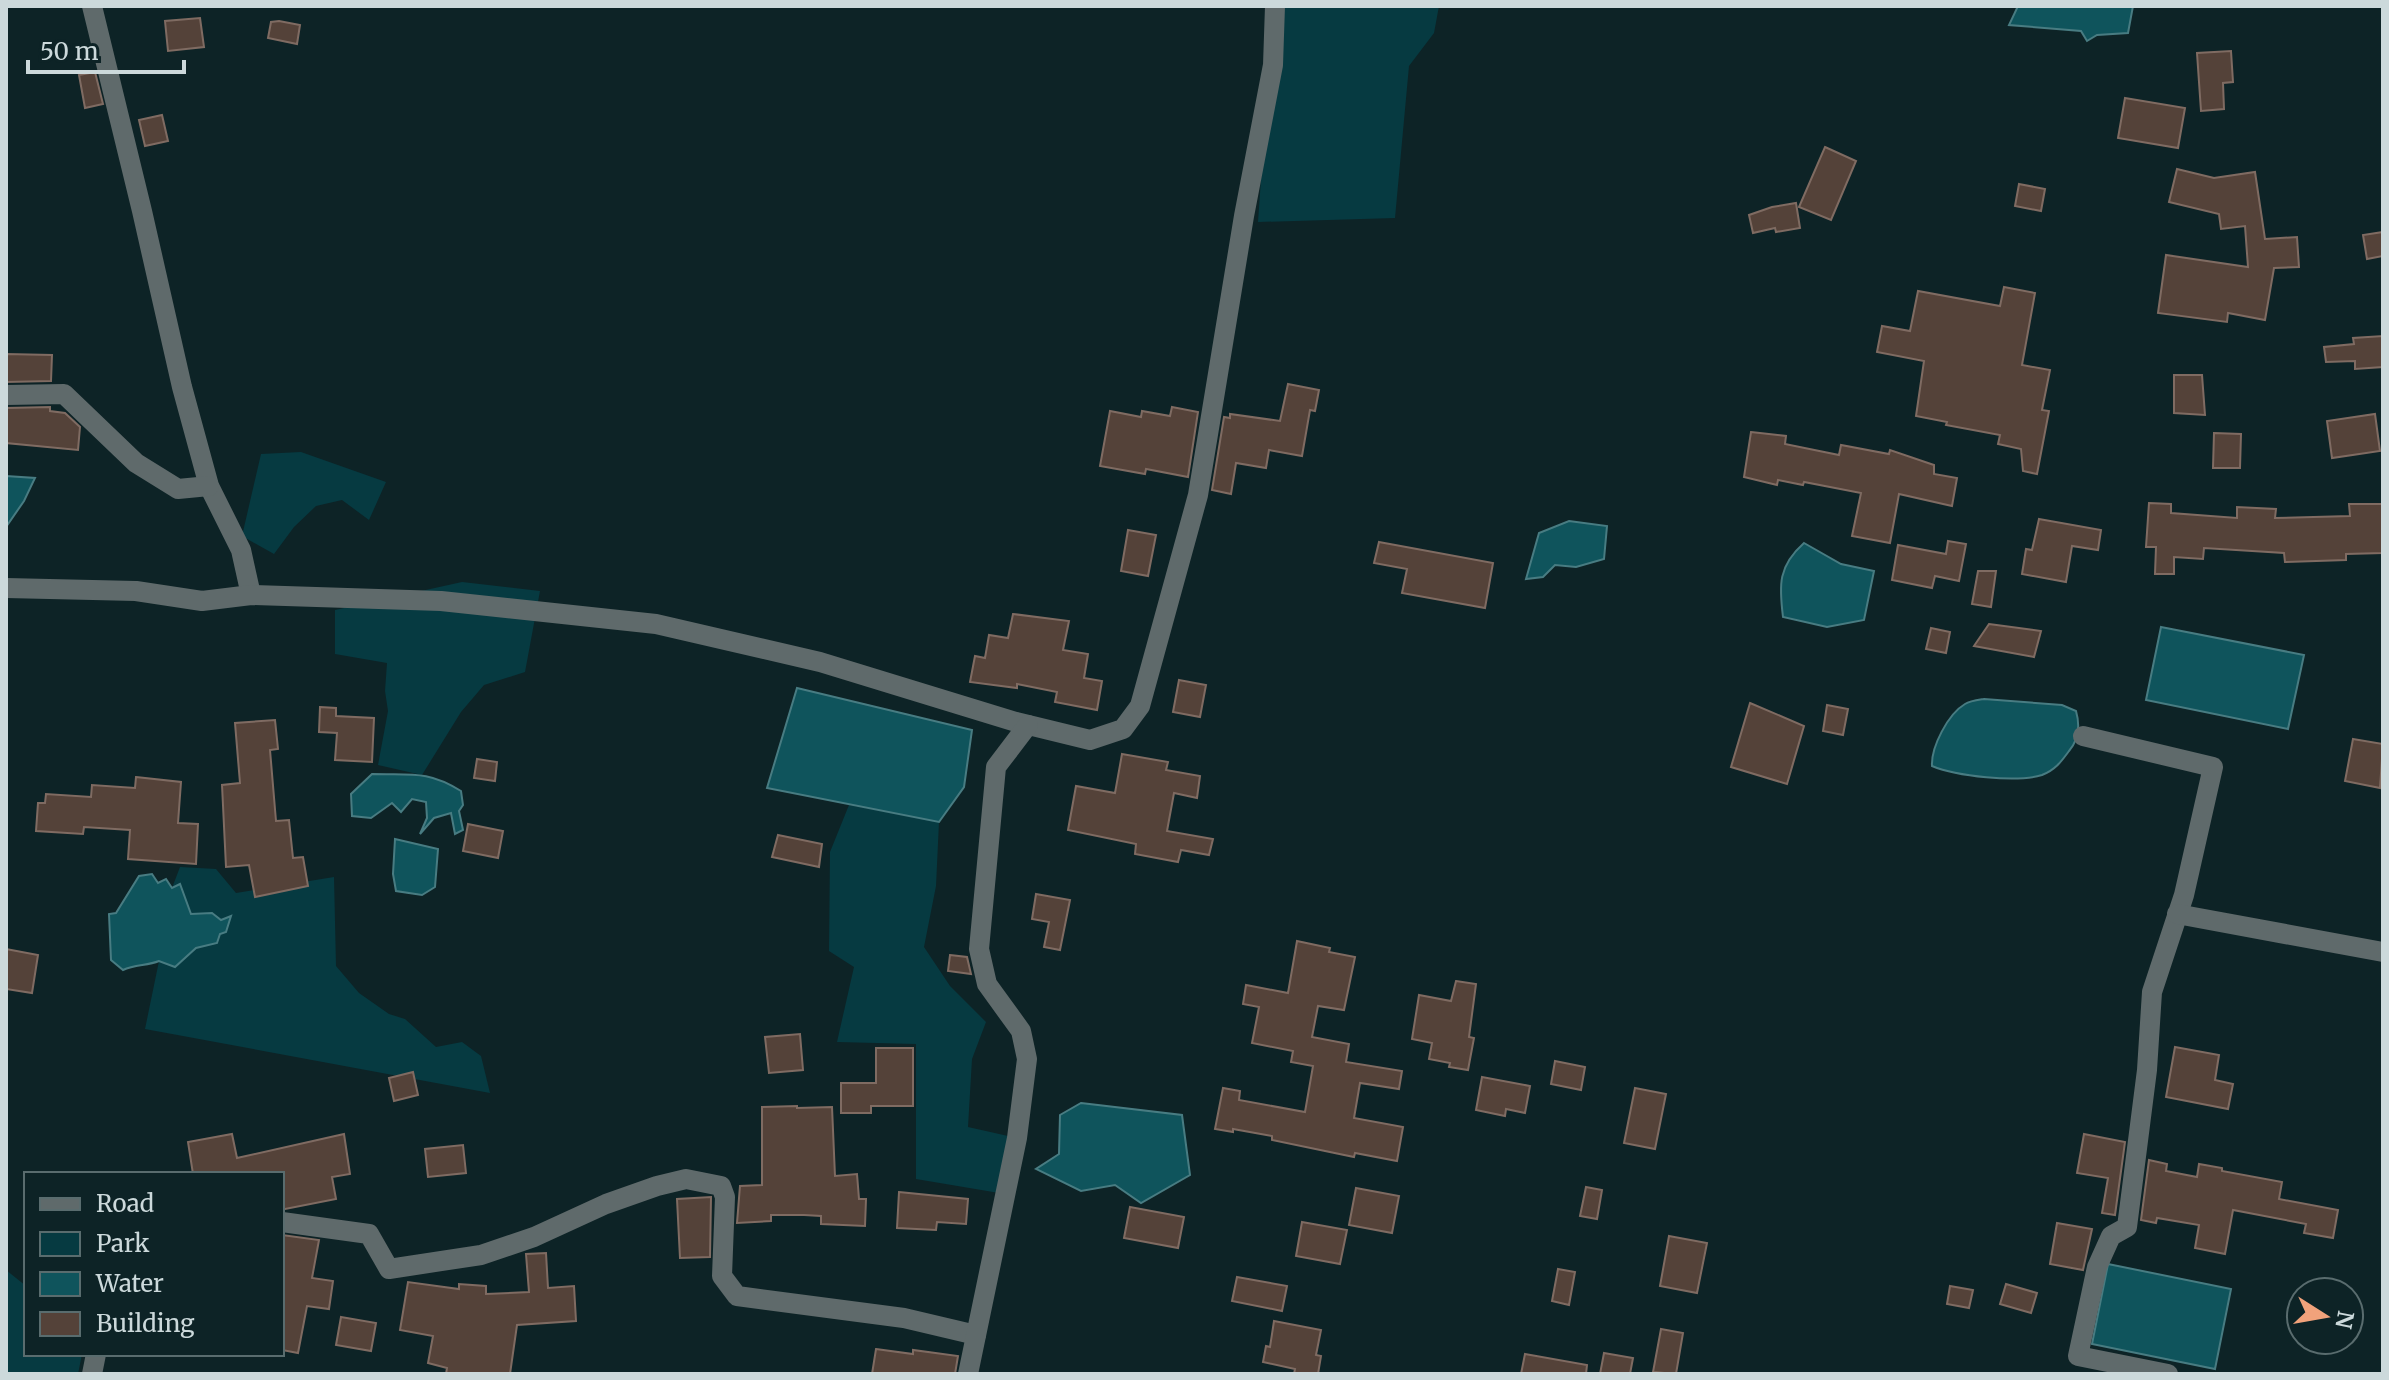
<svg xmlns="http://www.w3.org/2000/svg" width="2389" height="1380" viewBox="0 0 2389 1380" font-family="Merriweather,serif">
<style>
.green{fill:#063a41}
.water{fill:#0f545c;stroke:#487c82;stroke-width:2}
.building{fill:#544239;stroke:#7f6b62;stroke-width:2}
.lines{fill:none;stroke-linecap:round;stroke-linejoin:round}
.minor{stroke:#5f6a6b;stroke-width:20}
</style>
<rect width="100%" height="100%" fill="#0d2326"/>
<g class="green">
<path d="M1273,6H1439L1434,33L1409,66L1395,218L1258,222Z"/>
<path d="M301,452L386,482L369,520L342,500L316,506L294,527L274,554L242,536L261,454Z"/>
<path d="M462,582L540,591L525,672L484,685L461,712L422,775L378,765L388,711L385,691L387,663L335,654V610Z"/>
<path d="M849,805L939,822L936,886L924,947L950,986L986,1022L972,1059L968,1127L1017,1138L1005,1194L916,1179V1044L837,1042L854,967L829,951L830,852Z"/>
<path d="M180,867L216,869L236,893L334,877L336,966L359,993L389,1014L405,1019L436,1047L462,1042L481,1056L490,1093L145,1029L159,961L175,967L196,948L220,933L229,916L221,920L201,913L191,914L172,888Z"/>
<path d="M6,1270L26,1286V1354H82L78,1374H6Z"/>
</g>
<g class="water">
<path d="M2018,6H2133L2128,33L2097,35L2087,41L2081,31L2009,25Z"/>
<path d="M6,476L35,478L24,501L6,527Z"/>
<path d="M1569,521L1607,526L1604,559L1576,567L1555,565L1543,577L1526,579L1539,533Z"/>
<path d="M1804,543L1841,564L1874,571L1864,620L1827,627L1783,617C1779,585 1778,566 1804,543Z"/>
<path d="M2161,627L2304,655L2288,729L2146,700Z"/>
<path d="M797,688L972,730L964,787L939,822L767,788Z"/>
<path d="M1984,699L2062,705L2076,711C2080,725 2079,739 2069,751C2061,762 2055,770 2042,775C2016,783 1956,776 1932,766C1931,747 1948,714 1965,704C1970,701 1978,700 1984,699Z"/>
<path d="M372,774C410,775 428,770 461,791L463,805L459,811L463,830L455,834L451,813L434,818L420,834L427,818L426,802L412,799L401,812L392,803L371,818L352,816L351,794Z"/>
<path d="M395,839L438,849L435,887L422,895L396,891L393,874Z"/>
<path d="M152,874L158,883L166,879L172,888L180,884L191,914L212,913L221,920L231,916L226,932L220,934L217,943L196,948L175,967L159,961C147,966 135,964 123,970L111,960L109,914L116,913L139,876Z"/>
<path d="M1081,1103L1182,1115L1190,1175L1141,1203L1115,1185L1081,1191L1036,1169L1059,1154L1060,1115Z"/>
<path d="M2108,1264L2231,1289L2215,1369L2092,1344Z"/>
</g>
<g class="building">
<path d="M200,18L204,47L168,51L165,21Z"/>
<path d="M279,21L300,25L297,44L268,38L271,22Z"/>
<path d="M2231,51L2233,82L2223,83L2224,109L2201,111L2197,53Z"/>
<path d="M95,72L103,104L85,108L79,75Z"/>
<path d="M2125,98L2185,108L2178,148L2118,138Z"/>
<path d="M162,115L168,141L145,146L139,120Z"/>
<path d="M1825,147L1856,161L1831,220L1799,207Z"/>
<path d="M2177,169L2214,178L2255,172L2265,239L2297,237L2299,267L2274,268L2265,320L2228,313L2227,322L2158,313L2166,255L2248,267L2245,226L2221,229L2219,214L2169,202Z"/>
<path d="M2019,184L2045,189L2041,211L2015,206Z"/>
<path d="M1796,203L1800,228L1776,232L1775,228L1753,233L1749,215L1772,207Z"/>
<path d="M2383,232V256L2367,259L2363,235Z"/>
<path d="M2004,287L2035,293L2022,365L2050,370L2042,410L2049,411L2037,474L2023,471L2021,449L1998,444L2000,435L1946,425L1947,422L1916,416L1924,361L1877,352L1882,326L1910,331L1918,291L2000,306Z"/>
<path d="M2383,336V367L2355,369V361L2326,362L2324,347L2354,344L2353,338Z"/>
<path d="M6,354L52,355L51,381L6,382Z"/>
<path d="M2174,375H2202L2205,415L2174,413Z"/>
<path d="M1288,384L1319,390L1315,411L1310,410L1302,456L1269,450L1266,468L1236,463L1231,494L1212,490L1224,417L1230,418V414L1280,421Z"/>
<path d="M50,407V411L65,413L80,427L78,450L6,443V408Z"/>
<path d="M1172,407L1198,412L1188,477L1146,469L1145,474L1100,466L1110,411L1141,417L1142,411L1170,416Z"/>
<path d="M2375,414L2380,451L2332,458L2327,421Z"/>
<path d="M1751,432L1786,436L1785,444L1839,455L1841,445L1889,454L1890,450L1934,465V474L1957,478L1952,506L1899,494L1890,543L1852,536L1861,493L1804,482L1803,485L1778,480L1777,485L1744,477Z"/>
<path d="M2214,433L2241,434L2240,468H2213Z"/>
<path d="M2149,503L2171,504V513L2237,518V507L2276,509L2275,518L2350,516L2349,504H2382L2383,553L2346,554V560L2285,562L2284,553L2204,548L2203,559L2174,557V574H2155L2156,547H2146Z"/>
<path d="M2039,519L2101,530L2098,550L2072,546L2066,582L2022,574L2026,549L2032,550Z"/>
<path d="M1128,530L1156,535L1148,576L1121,571Z"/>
<path d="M1948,541L1966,544L1959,581L1935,576L1932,588L1892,580L1898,545L1946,554Z"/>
<path d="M1379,542L1493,563L1485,608L1402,593L1407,569L1374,563Z"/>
<path d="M1978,571H1996L1991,607L1972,604Z"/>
<path d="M1013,614L1069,621L1063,650L1088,654L1084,678L1102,681L1097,710L1055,702L1057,692L1017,684V688L970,682L975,656L985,658L989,635L1008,638Z"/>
<path d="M1989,624L2041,631L2034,657L1974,646Z"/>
<path d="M1931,628L1950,632L1946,653L1926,649Z"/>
<path d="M1179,680L1206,685L1200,717L1173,712Z"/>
<path d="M1750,703L1804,726L1787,784L1731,767Z"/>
<path d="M1827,705L1848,709L1843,735L1823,731Z"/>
<path d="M320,707L336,708V716L374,718L372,762L335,760L337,733L319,732Z"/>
<path d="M275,720L278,749L270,750L276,821L289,820L293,858L303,857L308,886L255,897L249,865L226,867L222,785L240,783L235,723Z"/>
<path d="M2353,739L2383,744L2380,788L2345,781Z"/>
<path d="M1122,754L1168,762L1166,770L1200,776L1197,798L1174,793L1167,831L1213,839L1209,855L1181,850L1178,862L1135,854L1136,844L1068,830L1076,786L1115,793Z"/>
<path d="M477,759L497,762L495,781L474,778Z"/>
<path d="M136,777L181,782L178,823L198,824L196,864L128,859L130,830L84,827L83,834L36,831L38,803H45L46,794L91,797L92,785L135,788Z"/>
<path d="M468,824L503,831L498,858L463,851Z"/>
<path d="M778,835L822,844L819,867L772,857Z"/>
<path d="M1036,894L1070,900L1060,950L1044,947L1049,922L1032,919Z"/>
<path d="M1297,941L1330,948L1329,952L1355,957L1344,1010L1318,1006L1312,1037L1349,1044L1346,1062L1402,1071L1399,1089L1360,1083L1354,1118L1403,1127L1397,1161L1355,1153L1354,1157L1272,1140V1136L1233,1129V1132L1215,1129L1223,1088L1240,1091L1239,1100L1305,1112L1313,1066L1291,1062L1293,1051L1252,1043L1259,1007L1243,1004L1246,985L1288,993Z"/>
<path d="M6,949L38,955L32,993L6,989Z"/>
<path d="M950,955L967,957L971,974L948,971Z"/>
<path d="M1456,981L1476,984L1469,1037L1474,1038L1468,1070L1449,1067L1450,1063L1429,1059L1432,1043L1412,1039L1419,995L1451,1001Z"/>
<path d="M800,1034L803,1070L769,1073L765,1037Z"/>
<path d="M2175,1047L2219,1055L2215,1080L2233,1084L2228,1109L2166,1097Z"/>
<path d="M876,1048H913V1106H871V1113H841V1083H876Z"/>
<path d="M1555,1061L1585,1067L1581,1090L1551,1084Z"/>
<path d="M413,1072L418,1095L394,1101L389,1078Z"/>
<path d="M1482,1077L1530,1086L1525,1113L1506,1109L1505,1116L1476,1110Z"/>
<path d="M1635,1088L1666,1094L1655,1149L1624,1143Z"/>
<path d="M797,1106V1108L832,1107L835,1176L857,1174L859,1199H866L865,1226L821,1224V1216L804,1215H771V1221L737,1223L740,1186L762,1185V1107Z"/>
<path d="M232,1134L237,1158L344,1134L350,1174L332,1177L336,1199L285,1209H282V1174H193L188,1142Z"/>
<path d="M2084,1134L2125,1142L2115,1215L2102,1213L2108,1178L2077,1173Z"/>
<path d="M463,1145L466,1173L428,1177L425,1149Z"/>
<path d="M2149,1160L2167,1164L2166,1171L2197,1177L2199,1164L2222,1168V1171L2282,1182L2279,1199L2338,1210L2333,1238L2304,1233L2306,1224L2233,1210L2225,1254L2195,1248L2199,1225L2157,1218L2156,1223L2141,1220Z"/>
<path d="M1586,1187L1602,1190L1597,1219L1580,1216Z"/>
<path d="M1356,1188L1399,1196L1392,1233L1349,1225Z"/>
<path d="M899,1192L968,1199L966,1224L937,1222L936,1230L897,1228Z"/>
<path d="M711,1197L710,1257L680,1258L677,1199Z"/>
<path d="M1130,1207L1184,1217L1178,1248L1124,1238Z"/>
<path d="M1302,1222L1347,1230L1340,1264L1296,1256Z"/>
<path d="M2057,1223L2092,1229L2083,1270L2050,1264Z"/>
<path d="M282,1235L319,1240L312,1278L333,1281L329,1309L307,1306L298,1353L282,1350Z"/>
<path d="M1669,1236L1707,1243L1697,1293L1660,1286Z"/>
<path d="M546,1253L548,1288L574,1286L576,1321L517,1325L510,1374H446L447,1368L428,1363L433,1336L400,1330L408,1282L459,1289V1284L486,1286V1294L529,1292L526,1254Z"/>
<path d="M1558,1269L1575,1272L1569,1305L1552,1301Z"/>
<path d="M1237,1277L1287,1286L1282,1311L1232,1301Z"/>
<path d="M2006,1284L2037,1293L2031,1313L2000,1304Z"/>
<path d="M1950,1286L1973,1290L1969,1308L1947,1304Z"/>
<path d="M341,1317L376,1323L371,1351L336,1345Z"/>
<path d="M1274,1321L1321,1330L1316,1355L1321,1356L1318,1374H1294L1295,1369L1263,1362L1266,1346L1270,1347Z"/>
<path d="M1661,1329L1683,1333L1676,1374L1653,1372Z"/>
<path d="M876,1349L913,1354V1350L958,1356L955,1374H872Z"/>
<path d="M1604,1353L1633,1358L1630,1374H1600Z"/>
<path d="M1525,1354L1587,1365L1586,1374H1521Z"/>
</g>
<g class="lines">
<g class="minor">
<path d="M92,6L142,211L182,387L209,486L241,550L251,595"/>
<path d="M6,395L64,394L136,463L178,489L209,486"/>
<path d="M6,588L136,591L202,601L251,595L441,601L656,624L820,662L1016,722L1090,740L1123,729L1140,706L1198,495L1244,216L1273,65L1275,6"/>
<path d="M2083,736L2213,767L2184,895L2152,992L2147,1070L2127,1227L2111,1236L2097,1267L2078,1356L2168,1374"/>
<path d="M2177,914L2383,952"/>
<path d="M282,1222L369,1234L389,1269L481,1255L534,1237L606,1204L657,1186L686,1179L721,1186L725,1197L722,1276L737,1296L904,1318L976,1335"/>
<path d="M92,1374L96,1354"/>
<path d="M968,1374L1017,1138L1027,1059L1021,1031L987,984L979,949L996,767L1028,725"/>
</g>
</g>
<rect width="2389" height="1380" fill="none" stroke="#ccd9db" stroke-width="16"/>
<rect x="24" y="1172" width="260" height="184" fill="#0d2326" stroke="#596c6e" stroke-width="2"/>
<rect x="40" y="1198" width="40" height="12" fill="#5f6a6b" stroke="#596c6e" stroke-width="2"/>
<text x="96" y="1212" font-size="24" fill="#ccd9db">Road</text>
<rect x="40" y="1232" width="40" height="24" fill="#063a41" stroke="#596c6e" stroke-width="2"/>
<text x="96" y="1252" font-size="24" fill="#ccd9db">Park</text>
<rect x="40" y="1272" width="40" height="24" fill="#0f545c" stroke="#596c6e" stroke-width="2"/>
<text x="96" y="1292" font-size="24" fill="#ccd9db">Water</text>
<rect x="40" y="1312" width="40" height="24" fill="#544239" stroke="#596c6e" stroke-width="2"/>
<text x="96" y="1332" font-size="24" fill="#ccd9db">Building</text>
<g transform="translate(2325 1316) rotate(101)"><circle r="38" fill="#0d2326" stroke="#596c6e" stroke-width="2"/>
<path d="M0-6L14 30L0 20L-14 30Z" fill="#f1a27b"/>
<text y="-12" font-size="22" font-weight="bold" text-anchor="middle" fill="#ccd9db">N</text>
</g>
<path d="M28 60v12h156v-12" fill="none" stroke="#ccd9db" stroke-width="4"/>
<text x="40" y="60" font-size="24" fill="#ccd9db" stroke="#0d2326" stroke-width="6" paint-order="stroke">50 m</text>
</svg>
